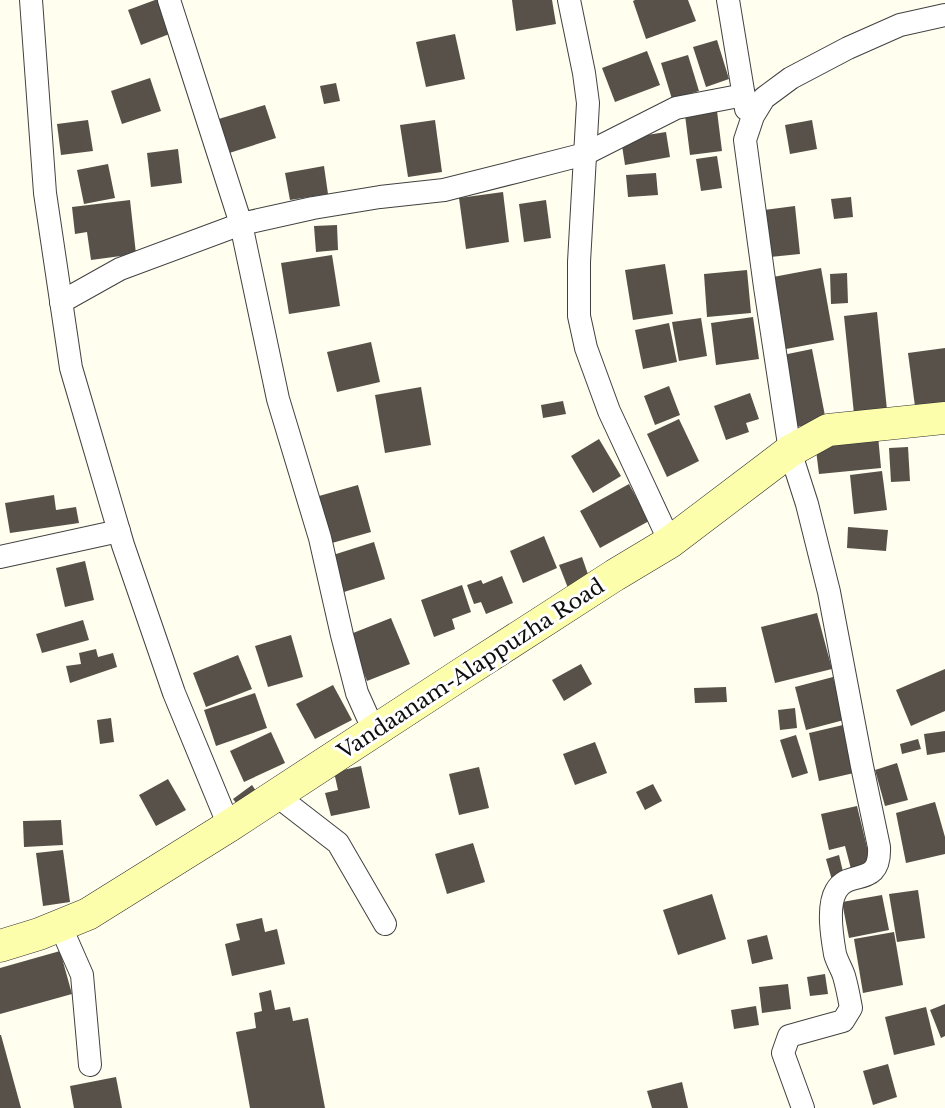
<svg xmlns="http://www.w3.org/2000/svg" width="945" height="1108" viewBox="0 0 945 1108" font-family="'Libre Baskerville',serif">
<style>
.building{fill:#57514a}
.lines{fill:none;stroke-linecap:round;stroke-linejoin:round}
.minor-casing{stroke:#414141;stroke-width:24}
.secondary-casing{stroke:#303030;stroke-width:33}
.minor{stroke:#fff;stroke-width:22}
.secondary{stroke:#fdfeab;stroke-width:32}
.labels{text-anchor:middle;stroke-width:6;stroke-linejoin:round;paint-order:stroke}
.street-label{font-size:21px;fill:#0e0e0e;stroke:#fff}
</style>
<rect width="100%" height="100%" fill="#fffeef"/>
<g class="building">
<path d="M155,0H159L172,33L141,45L128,10Z"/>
<path d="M512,0H552L556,24L516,31Z"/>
<path d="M635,0H688L696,21L646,39L633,1Z"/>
<path d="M455,34L465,79L426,87L416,42Z"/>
<path d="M717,40L729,79L706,87L693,47Z"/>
<path d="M647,51L660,85L615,102L602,68Z"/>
<path d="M688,55L699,91L672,99L661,63Z"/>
<path d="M150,78L161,111L122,124L111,91Z"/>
<path d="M336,83L340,101L324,104L320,86Z"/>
<path d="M265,105L276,138L223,155L212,121Z"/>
<path d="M717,111L722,151L690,155L685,115Z"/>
<path d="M88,120L93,151L61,155L57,124Z"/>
<path d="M435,120L442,172L408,177L400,125Z"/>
<path d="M812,120L817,149L790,154L785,125Z"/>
<path d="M666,132L670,157L625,165L621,139Z"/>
<path d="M178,149L182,183L151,187L147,153Z"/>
<path d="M717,156L722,188L701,191L696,159Z"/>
<path d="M108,164L115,198L84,204L77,170Z"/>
<path d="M324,166L328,194L290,200L285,173Z"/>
<path d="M656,173L658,195L628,197L626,175Z"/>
<path d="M503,192L509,242L466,249L459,198Z"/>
<path d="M851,197L853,217L834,219L831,199Z"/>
<path d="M130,200L136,254L91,260L87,232L75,234L72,207Z"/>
<path d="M546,200L551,238L524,242L519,204Z"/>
<path d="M795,206L800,254L770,257L764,210Z"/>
<path d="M337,225L338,250L316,252L314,226Z"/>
<path d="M332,255L340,306L289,314L281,263Z"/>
<path d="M665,264L673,314L633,320L625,270Z"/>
<path d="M821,268L834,340L786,349L773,277Z"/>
<path d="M747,270L751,313L707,317L704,274Z"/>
<path d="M847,273L848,303L831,304L830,274Z"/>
<path d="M877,312L887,410L854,414L844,316Z"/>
<path d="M753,317L759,359L716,365L711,323Z"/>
<path d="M701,318L707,356L679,361L672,322Z"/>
<path d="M669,323L677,362L643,369L635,330Z"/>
<path d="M371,342L380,382L337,392L327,352Z"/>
<path d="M945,348V411L916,414L908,353Z"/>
<path d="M812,349L826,421L792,428L778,356Z"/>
<path d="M669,386L680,415L655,425L644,396Z"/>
<path d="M421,387L431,445L385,453L375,395Z"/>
<path d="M750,393L759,419L746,423L749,432L726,440L714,406Z"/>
<path d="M563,401L566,414L543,418L541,405Z"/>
<path d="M679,419L699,461L667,477L647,434Z"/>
<path d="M878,436L881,468L819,474L815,442Z"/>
<path d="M599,439L621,476L593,493L571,456Z"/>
<path d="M908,447L910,481L891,482L889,448Z"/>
<path d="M882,471L887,510L854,514L850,475Z"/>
<path d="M629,484L649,521L600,548L580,511Z"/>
<path d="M358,485L371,532L332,543L319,496Z"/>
<path d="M54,495L56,510L76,507L79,523L10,533L5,503Z"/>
<path d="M848,527L888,530L886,551L847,548Z"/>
<path d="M544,536L557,568L523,583L510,551Z"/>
<path d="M374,542L385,579L344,592L333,555Z"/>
<path d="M582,557L590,580L568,588L559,565Z"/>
<path d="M85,561L94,600L65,607L56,568Z"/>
<path d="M502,576L513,603L486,614L481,602L474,604L467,585L481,580L483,584Z"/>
<path d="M462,585L471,612L452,619L455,629L434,637L421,600Z"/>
<path d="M817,613L832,669L775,683L761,627Z"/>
<path d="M391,618L410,664L367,681L348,635Z"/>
<path d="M83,620L89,640L42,653L36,634Z"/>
<path d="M291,635L303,677L268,687L255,646Z"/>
<path d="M96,649L98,657L113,653L117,667L70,683L66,666L81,664L79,653Z"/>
<path d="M238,655L252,689L206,707L193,673Z"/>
<path d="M581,664L592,684L564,701L552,680Z"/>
<path d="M945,669V711L911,726L896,690Z"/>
<path d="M833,677L844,720L806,730L795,687Z"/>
<path d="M333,685L352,720L315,739L296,704Z"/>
<path d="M726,687L727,702L695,703L694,688Z"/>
<path d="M255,693L267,728L216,746L204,710Z"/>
<path d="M795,708L797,728L780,730L778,710Z"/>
<path d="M111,718L114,742L100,744L97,720Z"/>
<path d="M843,725L854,773L819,781L809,733Z"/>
<path d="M945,731V752L927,755L924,734Z"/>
<path d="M271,732L285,763L244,782L230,751Z"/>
<path d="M796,735L808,773L792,778L780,740Z"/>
<path d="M918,739L921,749L902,754L900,744Z"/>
<path d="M595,742L607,773L575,785L563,754Z"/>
<path d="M897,763L908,800L885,806L875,770Z"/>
<path d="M361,766L370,808L331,816L325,793L338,790L334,772Z"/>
<path d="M479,767L489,808L459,815L449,774Z"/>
<path d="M168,779L186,810L156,826L139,795Z"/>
<path d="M653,784L662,801L645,810L636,792Z"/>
<path d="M252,785L258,794L240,808L233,799Z"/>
<path d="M935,802L945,837V854L906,863L896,813Z"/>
<path d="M857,806L871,864L851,869L845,846L829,850L821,814Z"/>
<path d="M61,820L63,845L24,847L23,821Z"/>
<path d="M473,843L485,882L447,894L435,854Z"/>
<path d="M63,850L70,902L43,906L36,853Z"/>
<path d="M839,855L844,876L832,880L826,859Z"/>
<path d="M918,890L925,938L897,942L889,894Z"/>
<path d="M712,894L726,939L678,955L663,910Z"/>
<path d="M882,895L889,930L849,938L842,902Z"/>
<path d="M262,918L265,932L277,929L285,964L232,976L225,944L240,940L236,924Z"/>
<path d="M894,932L903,985L863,993L854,939Z"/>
<path d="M767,935L773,959L752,964L747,940Z"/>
<path d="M60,951L72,994L0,1014V968Z"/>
<path d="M825,974L828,994L810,996L807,977Z"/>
<path d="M788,984L791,1009L762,1013L759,987Z"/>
<path d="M271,990L275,1010L290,1007L293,1021L308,1018L325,1108H250L236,1032L256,1028L254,1013L262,1011L259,993Z"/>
<path d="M945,1004V1036L941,1038L930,1010Z"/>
<path d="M756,1006L759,1025L734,1029L731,1010Z"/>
<path d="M926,1007L935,1045L894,1055L885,1017Z"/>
<path d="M0,1035H1L21,1108H0Z"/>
<path d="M888,1064L897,1097L873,1105L863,1071Z"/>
<path d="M116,1077L122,1108H74L70,1086Z"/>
<path d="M682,1082L688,1108H652L647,1091Z"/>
</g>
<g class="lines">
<g class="minor-casing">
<g id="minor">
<path d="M31,0L45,193L71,368L123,545L174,693L229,826"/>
<path d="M169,0L241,224L278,399L320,538L342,635L357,693L374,731"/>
<path d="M569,0L584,73L588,103L579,262V316L586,348L609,411L670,542"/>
<path d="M728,0L746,109"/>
<path d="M61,302L120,269L241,224L313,208L380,197L444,190L515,172L585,154L676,108L744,95"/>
<path d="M0,557L119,531"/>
<path d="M276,795L338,843L385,924"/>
<path d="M60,925L82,975L90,1065"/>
<path d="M803,1108L783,1053L789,1036L843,1021L851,1008C849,997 847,986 844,976C842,969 837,962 835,954C832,937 827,906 836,891C848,868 881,889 879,847L862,766L829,592L807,504L790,451L765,287L745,140L753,116L764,98L791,78L848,48L900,25L945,15"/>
</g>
</g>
<g class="secondary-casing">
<path id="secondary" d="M0,946L39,934L88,914L229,826L460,675L615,575L670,542L790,451L828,430L945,418"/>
</g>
<use href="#minor" class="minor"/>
<use href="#secondary" class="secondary"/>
</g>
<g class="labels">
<g class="street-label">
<text transform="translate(471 669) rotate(-33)" y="7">Vandaanam-Alappuzha Road</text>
</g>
</g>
</svg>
